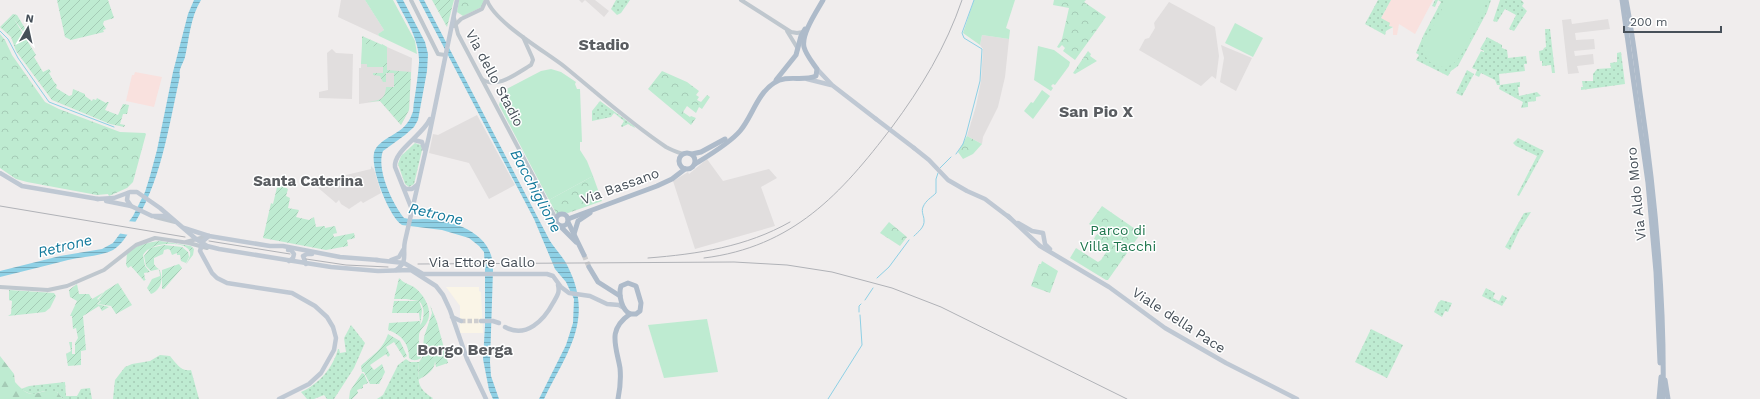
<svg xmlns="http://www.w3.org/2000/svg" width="1760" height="399" viewBox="0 0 1760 399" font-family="'Work Sans',sans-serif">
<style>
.commercial{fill:#faf5e7}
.education{fill:#e1dede}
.medical{fill:#f9e1de}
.grass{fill:url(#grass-dots)}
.forest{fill:url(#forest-firs)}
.park{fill:url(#park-crowns)}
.garden{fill:url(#garden-furrows)}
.pitch{fill:#beebd1}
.water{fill:url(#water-rules)}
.pier{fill:#f0eded}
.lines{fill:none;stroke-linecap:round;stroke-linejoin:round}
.stream{stroke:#8ed0e5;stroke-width:1}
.secondary-tunnel{stroke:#cececf;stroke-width:4.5;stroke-dasharray:4.5 2;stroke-linecap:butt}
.primary-tunnel{stroke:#cececf;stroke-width:5;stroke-dasharray:5 2.5;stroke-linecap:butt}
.tertiary{stroke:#bfc7ce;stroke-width:4}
.secondary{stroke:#bfc8d3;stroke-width:4.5}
.primary{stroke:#aebbca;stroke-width:5}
.rail{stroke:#b0b2b7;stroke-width:1}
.secondary-bridge{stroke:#bfc8d3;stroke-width:4.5}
.labels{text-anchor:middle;stroke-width:3;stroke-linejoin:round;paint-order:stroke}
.street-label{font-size:14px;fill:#475059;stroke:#fff}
.park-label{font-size:14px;fill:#1d754c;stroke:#fff}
.neighbourhood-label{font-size:15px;font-weight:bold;fill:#5a5d61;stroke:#fff}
.water-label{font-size:15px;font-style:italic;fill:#167b9d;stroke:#fff}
.quarter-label{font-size:16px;font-weight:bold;fill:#5a5d61;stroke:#fff}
</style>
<defs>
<pattern id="grass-dots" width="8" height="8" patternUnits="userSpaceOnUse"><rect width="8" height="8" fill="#beebd1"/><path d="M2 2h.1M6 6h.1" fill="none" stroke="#a5cbb6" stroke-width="1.8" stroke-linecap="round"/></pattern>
<pattern id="forest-firs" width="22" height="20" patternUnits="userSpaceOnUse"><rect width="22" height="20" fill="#beebd1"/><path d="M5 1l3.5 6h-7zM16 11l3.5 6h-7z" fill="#a5cbb6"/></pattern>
<pattern id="park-crowns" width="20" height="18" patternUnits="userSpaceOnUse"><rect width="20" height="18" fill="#beebd1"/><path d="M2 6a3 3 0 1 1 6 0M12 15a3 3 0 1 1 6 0" fill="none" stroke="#a5cbb6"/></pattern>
<pattern id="garden-furrows" width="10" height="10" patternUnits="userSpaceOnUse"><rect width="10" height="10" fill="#beebd1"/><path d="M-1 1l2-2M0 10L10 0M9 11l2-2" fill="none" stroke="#a5cbb6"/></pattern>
<pattern id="water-rules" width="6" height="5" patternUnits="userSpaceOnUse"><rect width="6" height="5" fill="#8ed0e5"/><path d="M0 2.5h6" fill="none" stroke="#76abbd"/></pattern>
</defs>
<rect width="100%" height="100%" fill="#f0eded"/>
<path class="commercial" d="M446,287H479V291L481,292L483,333H460V306Z"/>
<g class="education">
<path d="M341,0H365L384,30L378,34L379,36L338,17Z"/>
<path d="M579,0H595L609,11L604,17L585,0L582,3Z"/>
<path d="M1169,2L1215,27L1219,56L1216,79L1212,76L1201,86L1139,50L1145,39L1149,38L1155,28L1154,23Z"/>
<path d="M1571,19L1572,24L1608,19L1610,29L1575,33L1576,40L1594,39L1595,49L1574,51L1575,56L1593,54L1594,64L1577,66L1579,73L1568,74L1562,20Z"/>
<path d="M982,35L1009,39L1005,77L998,107L983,137L982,144L967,136L976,106L981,81L983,49L980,45Z"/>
<path d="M1221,45L1252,58L1236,91L1220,82L1224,58Z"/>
<path d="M387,47L412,58L409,110L401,125L380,101L359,104V68H361V64H367V66L387,60Z"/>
<path d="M332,49L336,53L353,54L352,99L319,98V92L328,90L327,53Z"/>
<path d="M477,115L515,185L489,199L469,163L429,153L433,134L438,135Z"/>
<path d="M707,159L723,181L769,169L777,178L761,187L775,226L695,249L673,181L688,172L689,174Z"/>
<path d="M371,166L374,169L381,193L363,203L361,201L349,209L341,204L339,200L336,203L316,186L346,175L371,169Z"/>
</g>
<g class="medical">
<path d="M1391,0H1433L1415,34L1399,24L1397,35H1393V27L1389,26L1381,18Z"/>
<path d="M135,72L162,77L154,107L126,101L132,75H134Z"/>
</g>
<g class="grass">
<path d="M616,0H630L621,13L617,15L611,9Z"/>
<path d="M1378,0H1391L1381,18L1390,23L1389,26L1393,27L1386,31L1385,35L1365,24Z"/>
<path d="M1435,0H1491L1487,12L1458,66L1451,71L1448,76L1416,60L1419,55L1416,53L1424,34L1441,2L1438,0L1435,7L1432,6Z"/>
<path d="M1500,0H1521L1524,3L1522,6L1527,11L1514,31L1509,29L1516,15L1505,9L1497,22L1493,21Z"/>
<path d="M1545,29H1550L1555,73H1552L1551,65L1542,66V61H1540L1539,51L1543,50L1544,48L1546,47Z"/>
<path d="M1487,37L1502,45V48L1507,50L1508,58L1526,56L1527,64H1524L1525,71L1499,74L1500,85L1520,82V87H1518L1519,96L1537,92L1541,96L1536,97V101L1528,102V107L1521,108L1523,102L1499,89L1500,85H1497L1495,80L1481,73L1479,77L1475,75L1477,70L1472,68L1481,51L1484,52V51L1480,49Z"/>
<path d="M1621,52L1625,84L1581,90V87H1583L1582,81H1593V74L1597,69L1611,68L1610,63L1617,62V53Z"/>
<path d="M1467,70L1474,74L1462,96L1456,93Z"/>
<path d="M600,101L634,126L635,128L628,124L622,127L621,126L624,121L614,113L611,117L592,121V111Z"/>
<path d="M1518,138L1544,151L1519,196L1517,195L1537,156L1516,146L1513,143Z"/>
<path d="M415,143L421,145L422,150L414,184L409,187L405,184L398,164L401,156Z"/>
<path d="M1531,212L1519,231L1510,250L1505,247L1524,213Z"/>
<path d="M1486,288L1495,293L1493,298L1499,301L1502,295L1507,298L1502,306L1482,296Z"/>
<path d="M1441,300L1452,303L1448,312L1445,311L1442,317L1434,312L1438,303Z"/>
<path d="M351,325L365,343L354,368L334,399H327L324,395L314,399H307L301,392C319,384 333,368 338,349H339L340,353L346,352L344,338Z"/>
<path d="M1371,329L1403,345L1387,378L1355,362Z"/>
<path d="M160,355L170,356C176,363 181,372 191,370L199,399H113L115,380L125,367L132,364L150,361Z"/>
<path d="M406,359L410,362H419C418,380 416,388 433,398L432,399H377L383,395L398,365Z"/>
<path d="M65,382L66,396H77L81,389L90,388L92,399H63L57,392C54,392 51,391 48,391C34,391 37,399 21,389L29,386Z"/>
</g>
<path class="forest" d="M0,356L14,374L15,382C31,399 30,394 50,390L57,392L63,399H0Z"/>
<g class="park">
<path d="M459,0H484L482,7L463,16L457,12Z"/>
<path d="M1054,0H1086L1084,2L1106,17L1075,60L1063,51L1065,48L1062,45L1059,48L1057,47L1062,39L1069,8L1053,5Z"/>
<path d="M0,34L5,40L12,55L45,102L59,109L120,132L145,133L146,134L133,182L127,188L109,196L108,194L97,195L27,182L16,179L0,168Z"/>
<path d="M1088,51L1091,54L1090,56L1097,61L1075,74L1073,73Z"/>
<path d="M662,71L687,82L699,91L696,95L699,97L697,100L701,102L707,95L710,97L702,109L699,107L696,113L687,106L683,112L690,117L691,116L696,118L691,125L648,89Z"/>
<path d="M967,136L982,144L973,154L963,159L958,152Z"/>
<path d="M593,176L602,201L568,213L560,212L557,215L549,200Z"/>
<path d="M1102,206L1141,233L1108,280H1106L1070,258L1076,248L1098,262L1101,260L1107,251L1097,250L1093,241L1096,235L1101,232L1089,224Z"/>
<path d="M889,222L907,237L900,246L880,233Z"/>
<path d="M1042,261L1058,271L1050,293L1031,286L1039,264H1041Z"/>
</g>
<g class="garden">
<path d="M57,0H108L114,18L104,21L103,24L106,29L103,30L104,32L71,40L65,37Z"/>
<path d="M432,0H454L447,27Z"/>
<path d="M13,14L17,15L32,40L30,41L14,19L36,55L34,57L43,72L49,69L51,72L49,73L54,82L57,85L56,88L69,96L72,95L73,89L85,94V96L92,101L93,99L96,100L97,98L106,103L107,102H109L105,110L118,115L123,104L129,105L127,114H123L120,124L125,125L124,127L110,124L52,100L16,51L11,37L0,27Z"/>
<path d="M362,36L387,47V70L411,72L409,110L401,125L380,101L367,102C379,100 385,101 386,87H394V73H386V82H383L380,76L373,75V73H383V60L369,46V44H362Z"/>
<path d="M278,183L288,189L286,196L290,198L288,208L299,210L296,217L309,220L314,217L316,227L325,226V228L335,226L337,233L333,234L334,237L354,233L355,238L347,240L348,246L326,250L263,238L271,203L273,204Z"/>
<path d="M160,241L191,246L194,249L193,255L186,264C188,260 191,256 190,252C187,240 150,241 143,255L145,266L150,272L144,273L145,279H146L144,281L131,266L128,268L126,265L127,253C136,245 148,242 160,241Z"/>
<path d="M164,245L182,247L188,252L189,257L186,263L181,261L180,255H177V253L172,255L170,250L168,249L164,250L163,254L154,258V264C156,268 159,268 160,271C164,280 160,291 151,294L147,288L152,279L160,276L159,269L151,271L146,266L144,256L150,248Z"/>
<path d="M179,264L182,268L164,289H162V270Z"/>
<path d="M399,278C404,283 406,283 412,286C422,291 433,309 428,320C426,326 419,329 419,336C418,343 421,351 421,358C416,361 413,361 409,358C409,344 402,335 388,330L389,323L420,321L419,313H392L394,301H419L422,310L420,325C425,320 425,306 419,301L406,299H394Z"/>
<path d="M118,283L132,305L116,314L111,306L98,304L101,301L98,300L105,291Z"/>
<path d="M77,284L79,294H89L92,299L104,292L97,299L100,301L97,304L109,307L102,311L99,306L83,316L86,350L81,351V365L68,366L66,354L71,351L69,342H72V354H75V343L78,338L76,328L73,329L72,316H70L77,301L70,297L69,290Z"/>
<path d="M9,290L54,293L56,296L50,308L45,312L8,316L11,314L12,301L9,300Z"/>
<path d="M430,305L437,322L448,363L436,367L435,361C435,370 427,375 418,380L419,362L422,358L424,337L432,313Z"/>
<path d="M388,334L400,341L407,356L404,358L394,342L386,347L390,355L388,357L386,354L370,365L374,370L382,364L385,372L379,384H370L364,372H362L361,366C373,354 382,351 388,334Z"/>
<path d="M362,373L364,374L368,383L363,385V388L357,390L358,393L352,399H349L350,391Z"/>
</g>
<g class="pitch">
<path d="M365,0H393L415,41L417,54L379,36L378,34L384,30Z"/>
<path d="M974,0H1015L1006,28L1010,30L1009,39L982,35L980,45L963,33Z"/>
<path d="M1447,0H1484V12C1478,23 1463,57 1454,63C1448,68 1440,68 1433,64C1425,60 1423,51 1424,42Z"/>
<path d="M1235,23L1263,38L1253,57L1225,43Z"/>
<path d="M362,44H369V46L381,47L382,44L387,47V60H383V67H367V64H361Z"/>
<path d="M1038,46L1054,50L1070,62L1069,66L1055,85L1053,84L1051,86L1053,88L1051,91L1034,80Z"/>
<path d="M551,69L561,72L576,82L575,84L577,89H580L582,142H580V150L587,161L593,176L549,200L499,105L503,91L541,71Z"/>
<path d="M1042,90L1050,96L1033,119L1024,111L1031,102L1033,103Z"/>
<path d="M707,319L718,372L664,378L648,325Z"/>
</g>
<g class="water">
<path d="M194,0H201C190,18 189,40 185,57C183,64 178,70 180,76C168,129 161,184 131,229C126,237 121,245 113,250C99,257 83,256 68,260C46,266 23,271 0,277V271L60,256L102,249L113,243L133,216L145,192L150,176L157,150L173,72L188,14Z"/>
<path d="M396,0H403L425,42L428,54L427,71L418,120L414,127L405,135L383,151C376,169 392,203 404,218C411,220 416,219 423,219C447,219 483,229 491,255C493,260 492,265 493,270L490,362L491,376L499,399H493L489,390L483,359L485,326V270L484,252L479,246L469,238L442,230L402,225C389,217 368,164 375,150C383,135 405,135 412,114C414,111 413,106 414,102C416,89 418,76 419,63C420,40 406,20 396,0Z"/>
<path d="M419,0H424L550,241C556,250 565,259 569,269C594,321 566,354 544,399H539L566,345L573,323L574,299L566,282L555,269L534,219Z"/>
</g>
<path class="pier" d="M127,221L138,222L129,235L117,233Z"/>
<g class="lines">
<g class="stream">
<path d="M0,31L8,39L18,58L49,102L114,127"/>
<path d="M956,154L963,144L966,135L980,81L982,49L964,38L962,33L974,0"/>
<path d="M940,168L951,157"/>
<path d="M914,236C918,232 925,227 924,220C924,216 921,212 923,207C926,200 931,198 936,193V179L938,173"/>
<path d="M877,278L889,267L909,240"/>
<path d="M865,300L873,288"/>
<path d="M859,312V306L861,304"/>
<path d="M828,399L862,345L860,315"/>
</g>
<path class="secondary-tunnel" d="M461,321H481"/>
<path class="primary-tunnel" d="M584,255L589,267"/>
<g class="tertiary">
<path d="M411,0L438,54L445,55"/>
<path d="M487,0C494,22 546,52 565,67C598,94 630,123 666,147C671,150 677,152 683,154"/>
<path d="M741,0L791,32L797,33L803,32"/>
<path d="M454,18L458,34L556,219"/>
<path d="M454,26L461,19L482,9L486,0"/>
<path d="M787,31L798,49"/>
<path d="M482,79C497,90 517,73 531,65L533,60L532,57L523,37"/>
<path d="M155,217L175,222"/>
<path d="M186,242L208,236"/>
<path d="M0,287L48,290L67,286L104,270L136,245L155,238L189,243L207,248"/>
</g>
<g class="secondary">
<path d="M817,69L832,85L876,119"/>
<path d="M807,79L831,85"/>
<path d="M414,140L422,142L424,149"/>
<path d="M914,148L929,160L948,180L967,191L985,199L1010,218"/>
<path d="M0,173L22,186L98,199"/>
<path d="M404,187L406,189H412L417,185"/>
<path d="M128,193L127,200L131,206"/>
<path d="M97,199L114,198L130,192H137L160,208L196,239L207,246L219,249L331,267L378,271L411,270L436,286L443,295L450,310L467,359L486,399"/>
<path d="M106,201L131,206L152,216H163L169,218"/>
<path d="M411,207L395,167C393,151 423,135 430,119"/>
<path d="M1008,216L1040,246L1109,287L1165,328L1226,363L1297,399"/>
<path d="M1018,223L1032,231L1043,233L1045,244L1050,249"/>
<path d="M184,228L209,236L270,246H283L340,257L378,260"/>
<path d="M209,236L203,241L200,251L212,273L217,278L227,283L292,293L315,306L327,317L333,327L336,338L334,350L321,373L309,384L279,399"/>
<path d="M288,250H291L294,254L293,258L289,261"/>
<path d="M376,260L404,263L423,274H547L553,276L561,287L569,293L590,296L607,304L619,305L624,308"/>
<path d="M391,260L399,257L403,250"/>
<path d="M306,264L303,256L307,254H312"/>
<path d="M396,270C409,261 402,254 405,241L429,136L457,0"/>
<path d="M452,317L461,321"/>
<path d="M481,321H493L499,323"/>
<path d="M505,327C526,339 544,320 553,303C557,296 560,293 558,285"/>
</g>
<g class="primary">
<path d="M1622,0L1648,183L1656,272L1660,363"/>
<path d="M1626,0C1632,31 1636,62 1640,93C1655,194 1665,297 1663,399"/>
<path d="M776,80L796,55L801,36L805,29"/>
<circle cx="687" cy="161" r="8"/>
<path d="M692,154L701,152L725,139"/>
<path d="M695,164C708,156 730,143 740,131C752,117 757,94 774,83C787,74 802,82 816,76L817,69C813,63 806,55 804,47C801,34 817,11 823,0"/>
<circle cx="562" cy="220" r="6"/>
<path d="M568,219L657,186L672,179L685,169"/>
<path d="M568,222L584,255"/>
<path d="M559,225L576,242"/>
<path d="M574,234L578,221L590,213"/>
<path d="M589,267L598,282L620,296"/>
<path d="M628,283L636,286L641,303L640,311L636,314H630C622,310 618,295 621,286Z"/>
<path d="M1665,380L1668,399"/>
<path d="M618,399C620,389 621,378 620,368C616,345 607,330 630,314"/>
<path d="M1659,399L1661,377"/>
</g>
<g class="rail">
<path d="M0,206L185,237"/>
<path d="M209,241L290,254"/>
<path d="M648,258C698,254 746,247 790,222"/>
<path d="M704,258C793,247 841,194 892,127C921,88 946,47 962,0"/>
<path d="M306,259L346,265L388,267"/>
<path d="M418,264L734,262L787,265L832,272L892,288L941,307L1127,399"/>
</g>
<path class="secondary-bridge" d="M876,119L914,148"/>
</g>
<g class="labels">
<g class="street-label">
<text transform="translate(495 78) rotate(62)" y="5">Via dello Stadio</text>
<text transform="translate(620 186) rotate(-20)" y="5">Via Bassano</text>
<text transform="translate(1636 194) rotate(-96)" y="5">Via Aldo Moro</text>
<text x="482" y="267">Via Ettore Gallo</text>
<text transform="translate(1179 320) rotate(33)" y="5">Viale della Pace</text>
</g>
<g class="park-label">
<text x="1118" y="235">Parco di<tspan x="1118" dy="16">Villa Tacchi</tspan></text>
</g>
<g class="neighbourhood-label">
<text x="308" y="186">Santa Caterina</text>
</g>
<g class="water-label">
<text transform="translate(536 191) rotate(62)" y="5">Bacchiglione</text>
<text transform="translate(436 214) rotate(13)" y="5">Retrone</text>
<text transform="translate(65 246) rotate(-14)" y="5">Retrone</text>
</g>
<g class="quarter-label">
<text x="604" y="50">Stadio</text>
<text x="1096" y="117">San Pio X</text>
<text x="465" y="355">Borgo Berga</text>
</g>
</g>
<g transform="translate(28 28) rotate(9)" stroke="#ffffff" stroke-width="3" paint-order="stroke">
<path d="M0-3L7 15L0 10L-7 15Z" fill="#475059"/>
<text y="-6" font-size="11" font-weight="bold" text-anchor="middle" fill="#475059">N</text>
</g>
<path d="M1624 26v6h97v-6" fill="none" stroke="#475059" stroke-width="2"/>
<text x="1630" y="26" font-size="12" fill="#475059" stroke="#ffffff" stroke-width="3" paint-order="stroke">200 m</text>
</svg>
